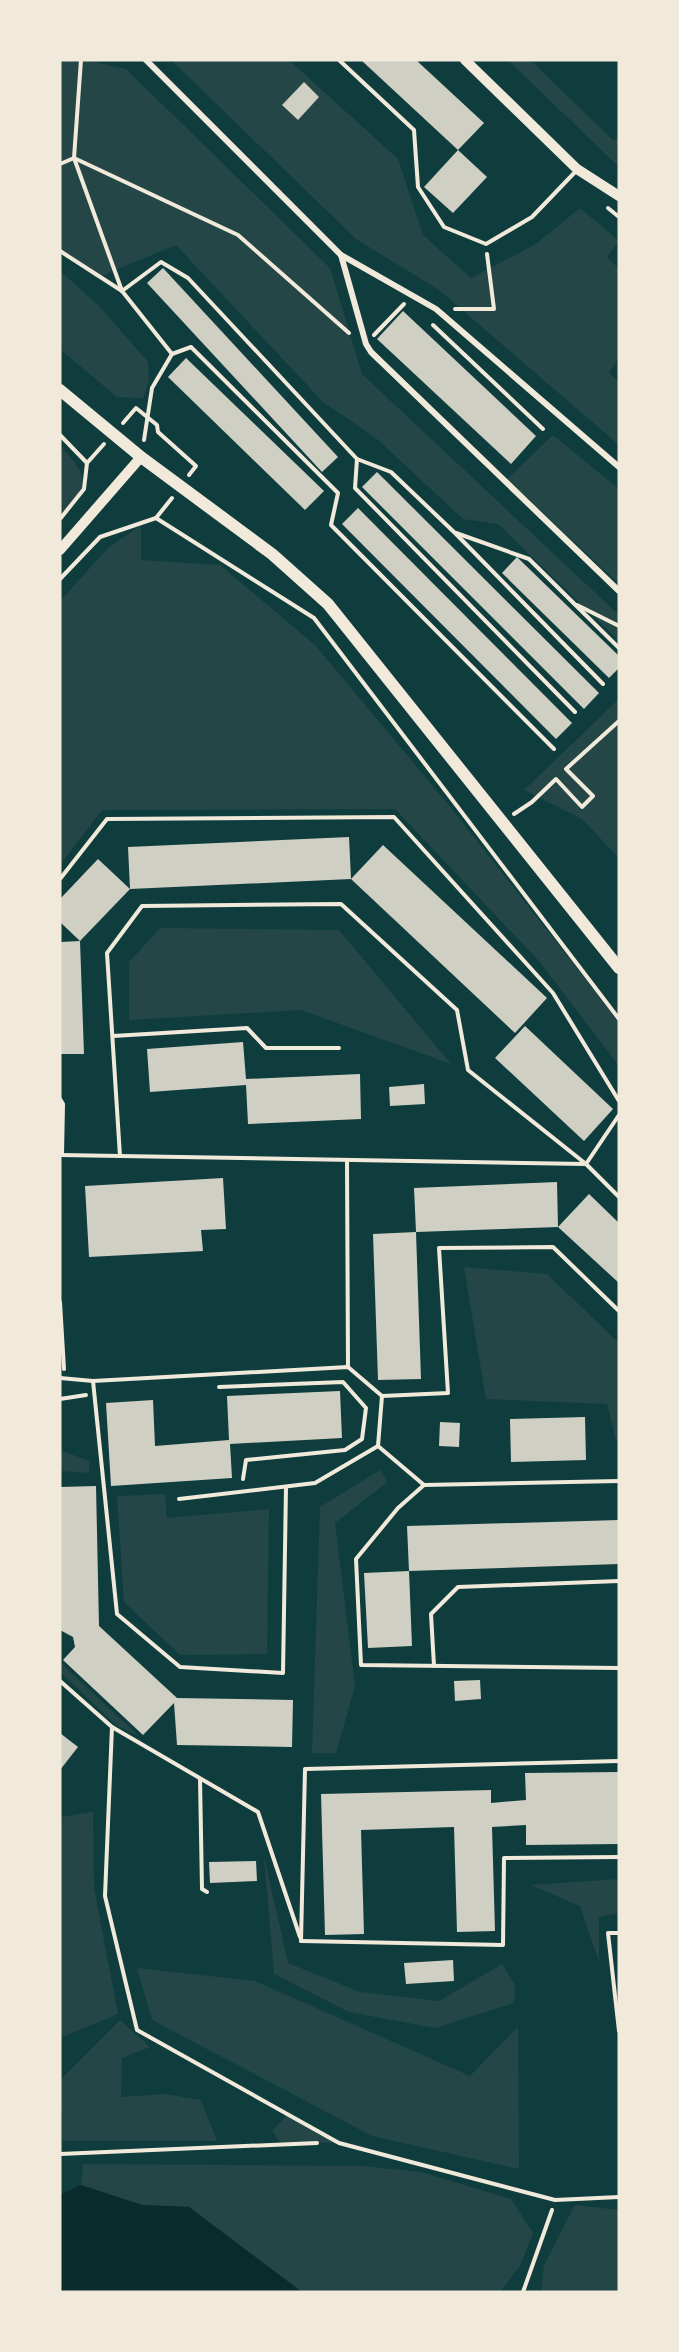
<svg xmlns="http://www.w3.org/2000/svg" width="679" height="2352" viewBox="0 0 679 2352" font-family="'DejaVu Sans',sans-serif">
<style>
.green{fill:#244646}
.water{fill:#0a2a2b}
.building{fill:#cfcfc3}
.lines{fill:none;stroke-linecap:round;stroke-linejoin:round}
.path{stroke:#f1e9da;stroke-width:4}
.service{stroke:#f1e9da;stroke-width:4}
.minor{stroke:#f1e9da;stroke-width:6}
.tertiary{stroke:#f1e9da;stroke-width:10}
.secondary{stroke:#f1e9da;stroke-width:12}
</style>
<rect width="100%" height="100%" fill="#0f3d3e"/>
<g class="green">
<path d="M60,60H85L126,69L330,268L362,374L619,615V641L498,524L463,519L377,439L323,402L176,245L96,278L60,251Z"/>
<path d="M171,60H289L398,159L423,235L471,278L536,244L580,208L619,241L607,257L619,269V357L609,373L619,382V445L439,290L356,239Z"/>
<path d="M508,60H530L614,141L619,136V167Z"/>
<path d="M60,271L99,306L148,362L149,381L143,398L117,397L60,349Z"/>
<path d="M553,435L619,489V584L507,479Z"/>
<path d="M60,446C94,480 87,489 60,522Z"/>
<path d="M141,525V560L220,565L315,645L452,809L619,1022V1066L539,961L395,809L102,810L60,865V601L109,547Z"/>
<path d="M619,699V858L582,819L524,790Z"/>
<path d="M160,928L339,930L451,1064L301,1010L129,1020V962Z"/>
<path d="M464,1267L547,1274L619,1343V1441L616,1440L607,1404L486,1399Z"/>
<path d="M60,1450L89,1461V1473L60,1471Z"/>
<path d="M380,1470L387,1482L335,1523L355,1686L336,1753H312L320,1507Z"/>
<path d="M165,1494L167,1518L269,1509L267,1654L180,1655L124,1602L117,1496Z"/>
<path d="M60,1656L61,1663L140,1737L116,1725L60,1672Z"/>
<path d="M93,1812L94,1888L118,2014L60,2038V1817Z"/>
<path d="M264,1856L288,1963L360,1992L439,2001L502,1964L515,1985L514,2003L435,2028L349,2012L274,1974Z"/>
<path d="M619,1879V1913L599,1917V1962L580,1906L531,1885Z"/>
<path d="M137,1968L255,1981L470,2076L518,2027L519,2169L372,2136L152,2020Z"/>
<path d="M120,2020L150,2047L122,2058L121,2097L165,2094L201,2100L217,2141H62L60,2080Z"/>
<path d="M287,2115L339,2143L280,2142L272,2131Z"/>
<path d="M83,2164L363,2166L421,2172L511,2199L533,2233L520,2266L500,2292H302L189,2207L142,2205L81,2185Z"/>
<path d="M575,2205L619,2210V2292H541L544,2265Z"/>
</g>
<path class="water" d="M81,2185L142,2205L189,2207L302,2292H60V2195Z"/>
<g class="building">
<path d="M361,60H416L484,123L458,150Z"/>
<path d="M304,82L319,97L298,120L282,105Z"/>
<path d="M458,150L487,177L453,213L424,187Z"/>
<path d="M163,268L338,457L322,472L147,283Z"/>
<path d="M403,311L536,436L511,464L377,339Z"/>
<path d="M186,358L324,491L305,510L168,377Z"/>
<path d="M377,472L599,693L584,709L362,487Z"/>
<path d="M358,508L572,723L556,739L342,524Z"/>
<path d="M517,557L619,656V668L609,678L502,573Z"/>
<path d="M349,837L351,879L130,889L80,941L84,1054H60V942L80,941L60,922V899L98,859L130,889L128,847Z"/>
<path d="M383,845L547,998L515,1033L351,879Z"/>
<path d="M525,1026L613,1109L584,1141L495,1058Z"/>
<path d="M243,1042L246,1079L360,1074L361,1119L248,1124L246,1085L150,1092L147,1049Z"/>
<path d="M424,1084L425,1104L390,1106L389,1087Z"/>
<path d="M223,1178L226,1229L201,1230L203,1251L89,1257L85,1186Z"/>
<path d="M557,1182L558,1227L416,1232L414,1188Z"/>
<path d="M589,1194L619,1223V1283L558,1227Z"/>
<path d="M416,1232L421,1379L378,1380L373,1234Z"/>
<path d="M340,1391L342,1438L230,1444L232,1478L111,1486L106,1403L153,1400L155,1446L229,1440L227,1396Z"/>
<path d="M585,1417L586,1460L511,1462L510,1419Z"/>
<path d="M440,1422L460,1423L459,1447L439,1446Z"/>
<path d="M96,1486L99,1626L177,1698L293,1700L292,1747L177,1745L174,1703L143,1735L63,1660L75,1647L73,1637L60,1630V1487Z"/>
<path d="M619,1520V1564L409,1571L407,1526Z"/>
<path d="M409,1571L412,1646L368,1648L364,1573Z"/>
<path d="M480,1680L481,1699L455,1701L454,1681Z"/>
<path d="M60,1733L78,1747L60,1770Z"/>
<path d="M619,1772V1844L526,1845V1825L492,1827L495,1931L457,1932L454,1827L361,1830L364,1934L325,1935L321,1794L491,1790V1803L526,1800L525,1773Z"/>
<path d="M256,1861L257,1881L210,1883L209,1862Z"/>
<path d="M453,1960L454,1981L406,1984L404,1963Z"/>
</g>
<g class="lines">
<g class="path">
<path d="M81,60L74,158L122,291"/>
<path d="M60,164L74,158L238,235L349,333"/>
<path d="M608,208L619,217"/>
<path d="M60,251L122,291L172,354"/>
<path d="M122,291L161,262L188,278L357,459L355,488L575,712"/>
<path d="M455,309H494L487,254"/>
<path d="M433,325L543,429"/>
<path d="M374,335L404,304"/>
<path d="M123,423L136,408L157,425L158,432L196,466L189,475"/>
<path d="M60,435L87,463L84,489L60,519"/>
<path d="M144,440L152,388L172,354L191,347L338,493L331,525L554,749"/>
<path d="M357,459L391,472L455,533L603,684"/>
<path d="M87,463L104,444"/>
<path d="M156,518L314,618L619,1019"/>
<path d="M456,533L529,559L619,648"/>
<path d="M60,579L100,537L156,518L172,498"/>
<path d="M577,605L619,626"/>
<path d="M514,814L532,802L556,779L582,807L593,796L566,769L619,721"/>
<path d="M60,1302L64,1369"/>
<path d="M219,1387L343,1382L366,1408L362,1439L345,1450L246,1460L243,1479"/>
<path d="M60,1399L86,1395"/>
<path d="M60,2154L317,2143"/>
<path d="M523,2292L552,2210"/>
</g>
<g class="service">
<path d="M339,60L414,130L418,187L444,227L486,244L532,217L577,170"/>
<path d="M60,879L107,819L394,817L553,993L619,1101"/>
<path d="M113,1036L247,1028L266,1048H339"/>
<path d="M60,1099L63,1104L62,1155"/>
<path d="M60,1155L586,1164L619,1197"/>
<path d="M120,1156L107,953L142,906L341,904L457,1010L468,1070L586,1164L619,1115"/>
<path d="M347,1162L348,1367"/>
<path d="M60,1378L93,1381L348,1367L382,1396L378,1446L424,1485"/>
<path d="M93,1381L117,1614L180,1667L283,1673L286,1487"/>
<path d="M382,1396L448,1393L439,1248L553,1247L619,1311"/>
<path d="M619,1481L424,1485L398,1508L356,1559L361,1665L619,1668"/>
<path d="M179,1499L315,1483L378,1446"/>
<path d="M434,1666L431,1614L458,1587L619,1581"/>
<path d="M60,1681L112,1727L258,1812L300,1937"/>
<path d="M112,1727L105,1896L137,2030L339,2143L555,2200L619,2197"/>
<path d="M200,1779L202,1889L207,1892"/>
<path d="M619,1933H608L619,2031"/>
<path d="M301,1941L305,1769L619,1761"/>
<path d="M301,1941L503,1945L504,1858L619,1857"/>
</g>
<g class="minor">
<path d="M146,60L341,255L366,344L371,352L619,591"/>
<path d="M341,255L436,309L619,467"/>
</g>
<g class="tertiary">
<path d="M465,60L577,169L619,196"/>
<path d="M60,550L141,457"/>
</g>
<path class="secondary" d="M60,390L141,457L272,554L328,604L619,968"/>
</g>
<rect width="679" height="2352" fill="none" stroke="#f1e9da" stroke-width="123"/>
</svg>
